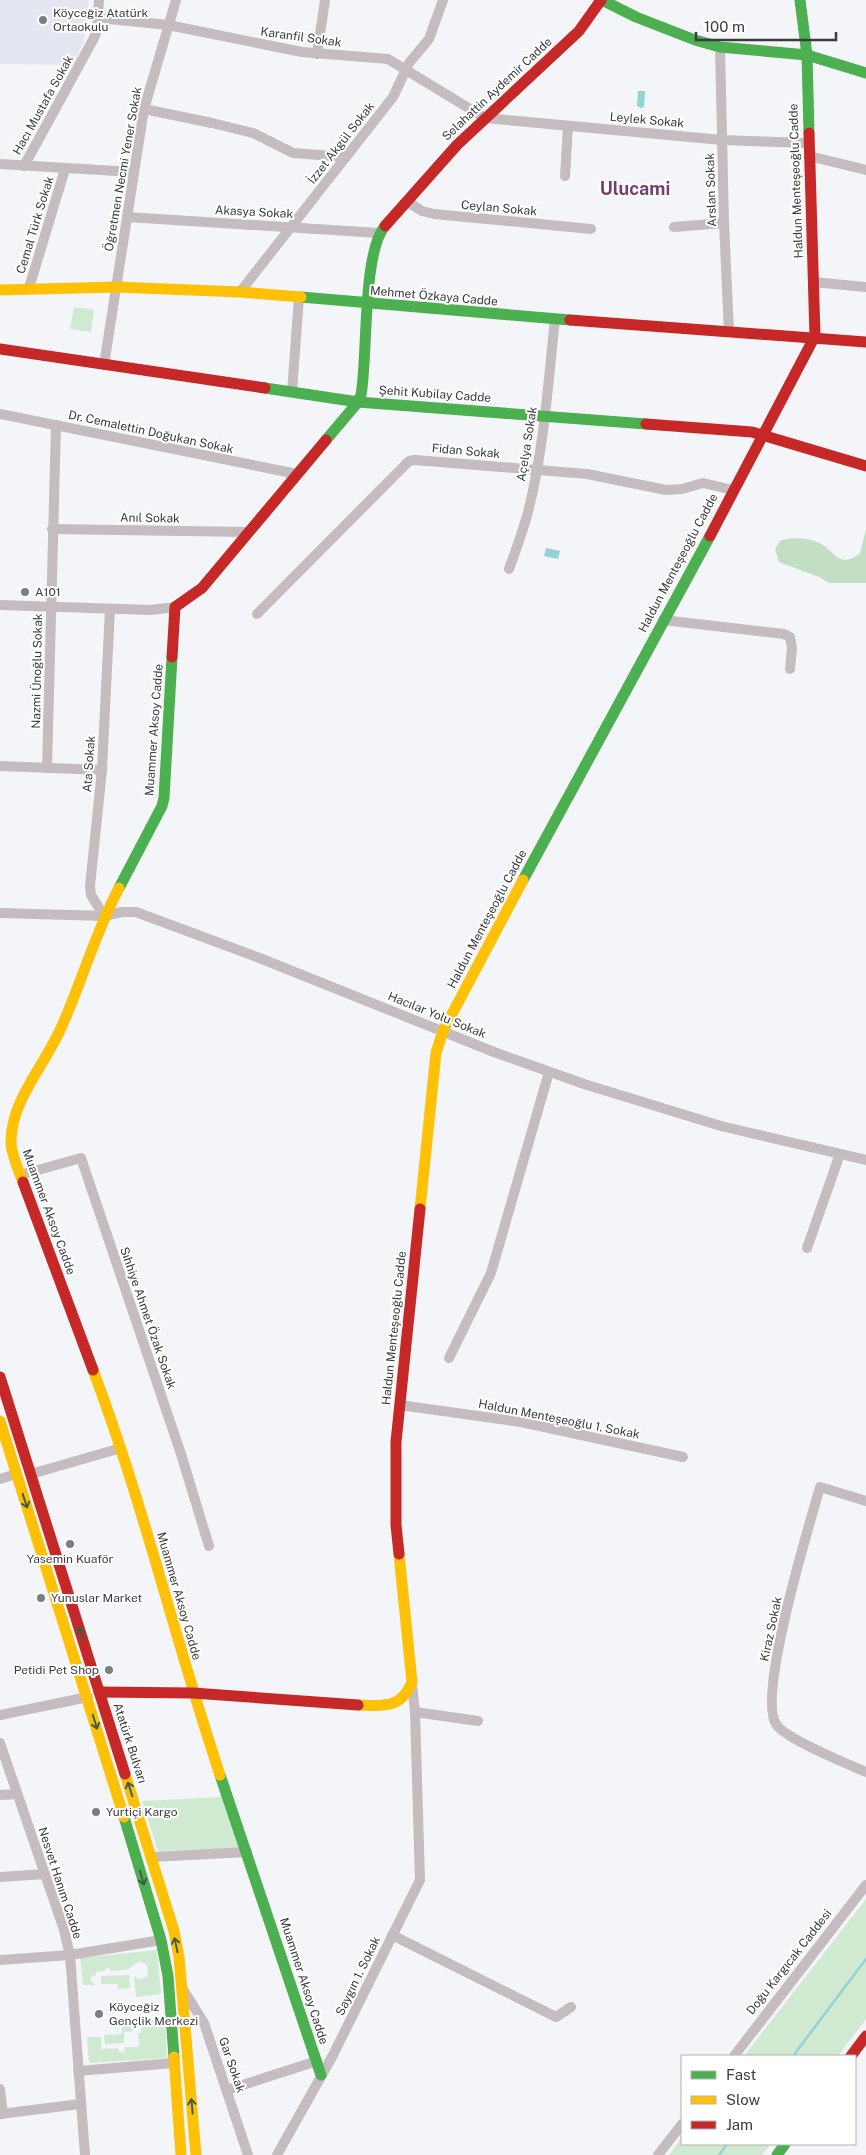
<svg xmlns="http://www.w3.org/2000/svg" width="866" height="2155" viewBox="0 0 866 2155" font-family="'Public Sans',sans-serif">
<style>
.built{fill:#e4e7f1}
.green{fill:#d0e9d1}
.forest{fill:#c2dec4}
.water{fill:#93d3d6}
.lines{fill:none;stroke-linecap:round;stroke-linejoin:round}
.stream{stroke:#93d3d6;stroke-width:2.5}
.street{stroke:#c5bcbf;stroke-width:10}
.fast{stroke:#4caf50;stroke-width:11}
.slow{stroke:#ffc107;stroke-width:11}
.jam{stroke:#c62828;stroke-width:11}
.oneway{stroke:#405e44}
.poi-dot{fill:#7c7d80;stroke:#fff;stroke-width:2}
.labels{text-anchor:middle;stroke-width:4;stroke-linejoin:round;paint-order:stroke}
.poi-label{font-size:12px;fill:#3b3c3f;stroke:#fff;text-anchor:start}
.street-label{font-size:12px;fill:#3b3c3f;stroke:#fff}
.district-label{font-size:18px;font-weight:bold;fill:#744071;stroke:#fff}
</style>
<rect width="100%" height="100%" fill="#f4f5f9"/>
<path class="built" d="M0,0H89L84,40L74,65L0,64Z"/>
<g class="green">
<path d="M74,307L94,310L91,332L70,329Z"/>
<path d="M222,1797L239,1848L158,1851L142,1801Z"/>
<path d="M866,1899V2019L838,2056H744Z"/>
<path d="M157,1950L161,1994L136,1997L134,1977L141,1979L148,1976L147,1965L139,1961L129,1969L112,1971L107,1967L104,1971L96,1972V1975L92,1976L90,1980L96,1985H83L80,1958Z"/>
<path d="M129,1975L130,1988L118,1989V1984H101V1976Z"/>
<path d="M165,2019L167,2058L89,2063L87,2037H101V2049L118,2048L119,2052L124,2053L125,2047H139L138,2033H141V2026H138V2021Z"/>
<path d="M122,2022H133V2031L124,2032V2043L105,2044L104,2035L122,2034Z"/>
<path d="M682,2137V2144H771L762,2155H669Z"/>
</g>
<path class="forest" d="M866,529V583H829L819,577L779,562L775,549L780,541C792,536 812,538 823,545C837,555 841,568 860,553Z"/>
<g class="water">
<path d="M638,91H645L644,107L641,108L637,106Z"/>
<path d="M546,548L560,551L558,559L544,556Z"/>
</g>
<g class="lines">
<g class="stream">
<path d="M793,2056L866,1959"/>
<path d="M719,2155L727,2144"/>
</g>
<g class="street">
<path d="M99,18L168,25L302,52L388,59L485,118L722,140L808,143"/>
<path d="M720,47L724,223L729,332"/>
<path d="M317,54L325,0"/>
<path d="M144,109L212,123L253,133L293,153L346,157"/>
<path d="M809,156L866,170"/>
<path d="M0,164L133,172"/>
<path d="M24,166L94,38L97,30L99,0"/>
<path d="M565,176L568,126"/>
<path d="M408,202L422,211L434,214L591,229"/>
<path d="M127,217L379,233"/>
<path d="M674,227L724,223"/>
<path d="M813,282L866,287"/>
<path d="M29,288L65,169"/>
<path d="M240,292L393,97L409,63L429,39L443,0"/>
<path d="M104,365L144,109L176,0"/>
<path d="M292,392L299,297"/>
<path d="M0,414L297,474"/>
<path d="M52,529L247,532"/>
<path d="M509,569C516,550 523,531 528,512C544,449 548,384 555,319"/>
<path d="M0,605L151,610L175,607"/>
<path d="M257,614L409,461L415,460L587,474L666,490L682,489L703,483L733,490"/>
<path d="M663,620L784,634L790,637L792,648L790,669"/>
<path d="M0,766L102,770"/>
<path d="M47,768L56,425"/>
<path d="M0,913L104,916L122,912H136L257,957L494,1052L584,1084L721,1126L866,1160"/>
<path d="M104,916L91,895L90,886L102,770L110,609"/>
<path d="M20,1175L81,1158L181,1454L209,1546"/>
<path d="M807,1248L840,1154"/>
<path d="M449,1358L491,1273L549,1072"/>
<path d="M400,1405L521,1422L683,1457"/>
<path d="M31,1474L121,1448"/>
<path d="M0,1479L16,1474"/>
<path d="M866,1501L820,1487C809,1526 757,1695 776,1724C785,1739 848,1764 866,1772"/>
<path d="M415,1712L478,1721"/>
<path d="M0,1715L88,1697"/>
<path d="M0,1743L64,1930L70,1955L85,2155"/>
<path d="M0,1795L17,1794"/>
<path d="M152,1857L247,1852"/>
<path d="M0,1877L45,1874"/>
<path d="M392,1935L556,2017L571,2007"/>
<path d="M0,1960L70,1955L161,1940"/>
<path d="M182,1988L204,2023L248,2155"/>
<path d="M734,2056L866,1885"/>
<path d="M78,2071L174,2063"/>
<path d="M0,2089L3,2114"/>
<path d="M227,2090L317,2061"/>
<path d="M0,2114L80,2104"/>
<path d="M277,2155L332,2057L420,1880L415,1712L412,1684"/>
<path d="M658,2155L682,2124"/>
</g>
<g class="fast">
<path d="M602,0L636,17L695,40L720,47L807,55L866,73"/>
<path d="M800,0L807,55L809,133"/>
<path d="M301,297L570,320"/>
<path d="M265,388L358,402L646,424"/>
<path d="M326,440L358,402L361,395C368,357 362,253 385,226"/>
<path d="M523,880L710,536"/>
<path d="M119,888L162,806L164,798L172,657"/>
<path d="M220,1775L321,2075"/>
<path d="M124,1817L161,1940L168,1976L174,2057"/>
<path d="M777,2155L785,2144"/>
</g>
<g class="slow">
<path d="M0,290L116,287L240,292L301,297"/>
<path d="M23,1182C19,1171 11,1154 11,1142C11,1100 45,1065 61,1028C82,982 95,933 119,888"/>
<path d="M420,1209L436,1053L443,1031L523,880"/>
<path d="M93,1370C143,1502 175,1640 220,1775"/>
<path d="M0,1421L124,1817"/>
<path d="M358,1705C383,1706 401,1709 412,1682L399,1554"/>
<path d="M125,1774L174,1931L179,1957L196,2155"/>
<path d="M174,2057L181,2155"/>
</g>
<g class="jam">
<path d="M385,226L457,145L579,31L601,0"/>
<path d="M570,320L866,342"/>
<path d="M0,349L265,388"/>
<path d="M646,424L752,432L866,466"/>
<path d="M710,536L815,336L809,133"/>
<path d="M172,657L175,607L202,588L326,440"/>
<path d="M23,1182L93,1370"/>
<path d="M0,1377L125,1774"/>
<path d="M399,1554L396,1525V1442L420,1209"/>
<path d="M99,1692L193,1693L358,1705"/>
<path d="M851,2056L866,2036"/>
</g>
</g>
<defs><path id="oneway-shaft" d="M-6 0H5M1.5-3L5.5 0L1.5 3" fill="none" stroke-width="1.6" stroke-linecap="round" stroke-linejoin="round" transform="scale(1.25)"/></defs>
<g class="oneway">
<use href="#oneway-shaft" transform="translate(25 1501) rotate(72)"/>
<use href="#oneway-shaft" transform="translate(81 1634) rotate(-107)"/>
<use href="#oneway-shaft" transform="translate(95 1722) rotate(73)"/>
<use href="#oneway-shaft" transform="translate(130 1789) rotate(-108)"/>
<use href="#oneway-shaft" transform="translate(142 1878) rotate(73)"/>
<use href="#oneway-shaft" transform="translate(176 1945) rotate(-102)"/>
<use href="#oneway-shaft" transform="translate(192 2106) rotate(-95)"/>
</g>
<g class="poi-dot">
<circle cx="43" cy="20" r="5"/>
<circle cx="25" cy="592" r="5"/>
<circle cx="70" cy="1544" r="5"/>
<circle cx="41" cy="1598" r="5"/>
<circle cx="109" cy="1670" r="5"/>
<circle cx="96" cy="1812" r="5"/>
<circle cx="99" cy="2014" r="5"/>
</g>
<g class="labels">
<g class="poi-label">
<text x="53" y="17">Köyceğiz Atatürk<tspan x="53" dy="14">Ortaokulu</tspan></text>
<text x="35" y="596">A101</text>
<text x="70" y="1563" text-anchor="middle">Yasemin Kuaför</text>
<text x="51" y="1602">Yunuslar Market</text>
<text x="99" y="1674" text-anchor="end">Petidi Pet Shop</text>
<text x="106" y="1816">Yurtiçi Kargo</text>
<text x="109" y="2011">Köyceğiz<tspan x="109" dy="14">Gençlik Merkezi</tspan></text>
</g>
<g class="street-label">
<text transform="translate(301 37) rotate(8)" y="4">Karanfil Sokak</text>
<text transform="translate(497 89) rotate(-43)" y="4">Selahattin Aydemir Cadde</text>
<text transform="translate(43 105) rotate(-61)" y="4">Hacı Mustafa Sokak</text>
<text transform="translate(647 120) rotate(5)" y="4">Leylek Sokak</text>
<text transform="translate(341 143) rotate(-52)" y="4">İzzet Akgül Sokak</text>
<text transform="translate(123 169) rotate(-80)" y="4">Öğretmen Necmi Yener Sokak</text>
<text transform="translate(796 181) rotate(-92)" y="4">Haldun Menteşeoğlu Cadde</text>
<text transform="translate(711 190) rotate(-92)" y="4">Arslan Sokak</text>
<text transform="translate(499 208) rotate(5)" y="4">Ceylan Sokak</text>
<text transform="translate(254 212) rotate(3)" y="4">Akasya Sokak</text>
<text transform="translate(35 225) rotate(-73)" y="4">Cemal Türk Sokak</text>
<text transform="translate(434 296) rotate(5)" y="4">Mehmet Özkaya Cadde</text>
<text transform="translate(435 394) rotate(4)" y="4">Şehit Kubilay Cadde</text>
<text transform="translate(151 432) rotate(12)" y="4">Dr. Cemalettin Doğukan Sokak</text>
<text transform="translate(527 444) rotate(-81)" y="4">Açelya Sokak</text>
<text transform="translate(466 451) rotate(5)" y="4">Fidan Sokak</text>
<text transform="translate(150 518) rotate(1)" y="4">Anıl Sokak</text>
<text transform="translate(678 563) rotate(-62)" y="4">Haldun Menteşeoğlu Cadde</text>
<text transform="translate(37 671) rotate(-89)" y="4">Nazmi Ünoğlu Sokak</text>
<text transform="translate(154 730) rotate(-86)" y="4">Muammer Aksoy Cadde</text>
<text transform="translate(89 764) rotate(-86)" y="4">Ata Sokak</text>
<text transform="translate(487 919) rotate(-62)" y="4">Haldun Menteşeoğlu Cadde</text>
<text transform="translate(437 1015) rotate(22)" y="4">Hacılar Yolu Sokak</text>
<text transform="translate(49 1212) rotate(70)" y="4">Muammer Aksoy Cadde</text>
<text transform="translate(148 1318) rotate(71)" y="4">Sıhhiye Ahmet Özak Sokak</text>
<text transform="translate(394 1328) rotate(-84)" y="4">Haldun Menteşeoğlu Cadde</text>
<text transform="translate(559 1419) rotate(11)" y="4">Haldun Menteşeoğlu 1. Sokak</text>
<text transform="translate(179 1596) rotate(74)" y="4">Muammer Aksoy Cadde</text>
<text transform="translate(771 1629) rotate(-78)" y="4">Kiraz Sokak</text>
<text transform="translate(130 1743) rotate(72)" y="4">Atatürk Bulvarı</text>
<text transform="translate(60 1883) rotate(72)" y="4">Nesvet Hanım Cadde</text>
<text transform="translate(789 1962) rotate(-52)" y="4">Doğu Kargıcak Caddesi</text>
<text transform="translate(358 1976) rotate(-64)" y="4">Saygın 1. Sokak</text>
<text transform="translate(304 1981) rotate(72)" y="4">Muammer Aksoy Cadde</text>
<text transform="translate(232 2065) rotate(71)" y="4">Gar Sokak</text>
</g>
<g class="district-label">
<text x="635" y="195">Ulucami</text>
</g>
</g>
<rect x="681" y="2055" width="175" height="90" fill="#ffffff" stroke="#b1b1b2"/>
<rect x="691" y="2071" width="25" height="8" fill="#4caf50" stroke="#b1b1b2"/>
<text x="726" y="2080" font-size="15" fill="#3b3c3f">Fast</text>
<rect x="691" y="2096" width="25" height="8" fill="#ffc107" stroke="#b1b1b2"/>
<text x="726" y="2105" font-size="15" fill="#3b3c3f">Slow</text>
<rect x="691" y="2121" width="25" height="8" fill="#c62828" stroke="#b1b1b2"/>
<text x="726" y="2130" font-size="15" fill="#3b3c3f">Jam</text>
<path d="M696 32v8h140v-8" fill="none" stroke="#3b3c3f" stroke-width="2.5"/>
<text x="704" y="32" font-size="15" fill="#3b3c3f" stroke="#ffffff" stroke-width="4" paint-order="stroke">100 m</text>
</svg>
